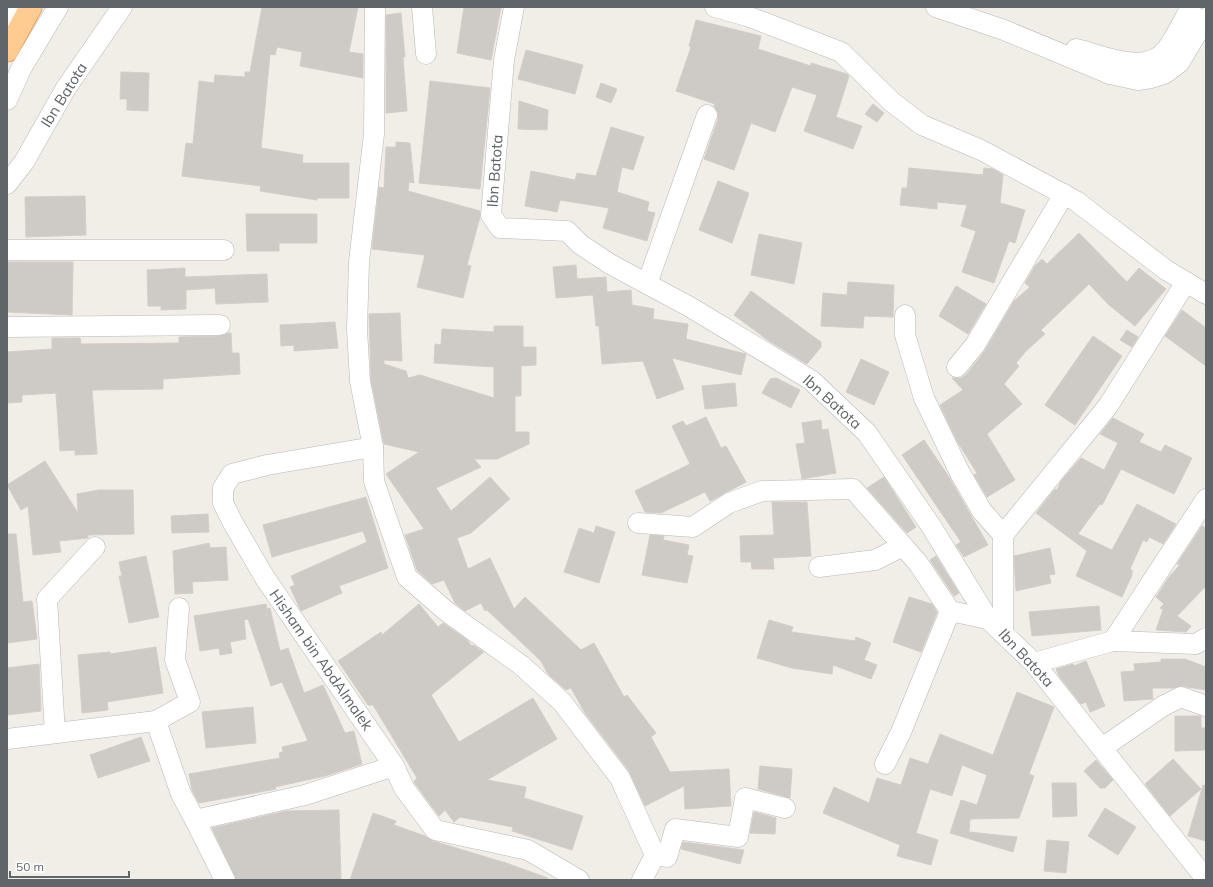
<svg xmlns="http://www.w3.org/2000/svg" width="1213" height="887" viewBox="0 0 1213 887" font-family="Mulish,sans-serif">
<style>
.building{fill:#cecac6;stroke:#d6cdc5}
.lines{fill:none;stroke-linecap:round;stroke-linejoin:round}
.minor-casing{stroke:#b5b9bc;stroke-width:21}
.highway-casing{stroke:#f87500;stroke-width:23}
.minor{stroke:#fff;stroke-width:20}
.highway{stroke:#fecb91;stroke-width:22}
.labels{text-anchor:middle;stroke-width:4;stroke-linejoin:round;paint-order:stroke}
.street-label{font-size:15px;fill:#5f6568;stroke:#fff}
</style>
<rect width="100%" height="100%" fill="#f1ede7"/>
<g class="building">
<path d="M262,7H358L349,52L363,54V78L300,66L302,52L277,47L275,55L270,54L261,148L303,155L302,163H349V198H317V200L260,191L261,186L182,176L186,143L193,144L199,81L214,83L215,75L245,77V72H250Z"/>
<path d="M464,7H501L491,60L457,53Z"/>
<path d="M401,13L405,57H403L407,111L386,113V15Z"/>
<path d="M696,20L761,36L758,49L811,66V63L847,74L849,76L836,117L862,126L853,149L804,131L817,95L792,87L775,132L751,123L734,170L704,159L718,119V113L714,106L715,104L676,91L691,47L689,46Z"/>
<path d="M526,50L583,65L575,94L518,79Z"/>
<path d="M121,72L149,73L148,111L127,110V99H120Z"/>
<path d="M430,81L490,88L480,189L419,183Z"/>
<path d="M601,83L617,89L611,103L596,97Z"/>
<path d="M519,101L548,110L547,130L518,129Z"/>
<path d="M873,104L884,113L877,122L865,114Z"/>
<path d="M611,127L644,137L633,170L622,167L617,192L649,202L647,211L655,213L647,241L603,228L609,208L560,200L557,212L525,206L531,171L575,180L577,173L596,176Z"/>
<path d="M396,142L410,143L414,183L409,182L408,191L480,211V217L467,265L471,266L463,298L417,287L425,255L372,249L379,187L384,188L386,147H396Z"/>
<path d="M909,168L983,175L984,168L993,169L1003,175L1000,203L1025,210L1015,243L1009,241L994,283L962,272L976,231L961,226L967,205L937,202V209L900,205L902,188H907Z"/>
<path d="M718,181L749,193L732,243L699,230Z"/>
<path d="M85,196L86,235L26,237L25,197Z"/>
<path d="M246,214H317V243H279V251H247Z"/>
<path d="M1079,233L1127,282L1139,268L1166,289L1135,326L1109,305L1089,284L1041,330L1045,334L1026,351L1016,363L1019,366L1004,384L1022,404L987,434L1015,480L987,497L974,475L977,473L957,441L940,405L963,390L952,378H961L966,375L984,352L1014,301L1030,287L1025,283L1035,266L1042,259L1047,264Z"/>
<path d="M759,234L802,243L794,284L751,275Z"/>
<path d="M7,262H73L72,315L7,312Z"/>
<path d="M576,265L577,279L606,277L607,292L631,290L632,305L654,309L653,319L688,324L686,339L746,354L741,375L672,358L684,389L657,399L643,361L602,364L599,326H596L593,295L556,298L553,267Z"/>
<path d="M185,268V277L267,274L268,302L216,304L215,288L186,290V309L161,310V306H148L147,270Z"/>
<path d="M848,282L894,285L893,317L864,316L863,328L821,326L823,293L847,295Z"/>
<path d="M956,286L986,304L968,334L939,316Z"/>
<path d="M751,291L821,342V347L807,364L769,341L734,315Z"/>
<path d="M1182,310L1206,328V366L1165,336Z"/>
<path d="M400,313L402,361L384,360V364L406,371L408,378L420,375L494,398V367L434,363L435,344L441,345L442,329L494,332V326H523V347H536V365L521,366V396H515V432H529V444L497,459H474L481,467L436,488L451,511L490,477L510,499L471,533L457,538L468,569L490,558L514,609L525,597L581,650L594,643L624,697L627,695L656,733L651,737L670,772L729,769L731,806L685,809L684,786L645,806L629,771L585,713L571,688L566,690L548,674L541,661L487,610L485,611L481,603L465,611L455,603L444,580L432,584L417,570L405,535L424,529L386,474L419,452L384,444L371,380L369,314Z"/>
<path d="M335,322L338,348L294,351V345L281,346L280,325Z"/>
<path d="M1127,330L1138,337L1132,347L1120,340Z"/>
<path d="M228,333H231L232,353H239L240,374L163,379V389L92,390L97,454L75,455V450L60,451L56,393L22,395V402L7,403V352L52,349V338H80L81,344L179,343V337L220,336Z"/>
<path d="M1093,336L1122,356L1075,425L1045,405Z"/>
<path d="M861,359L889,372L874,405L846,392Z"/>
<path d="M776,378L800,390L791,408L762,393L770,379Z"/>
<path d="M735,383L737,406L705,409L702,386Z"/>
<path d="M706,417L721,448L726,446L746,482L710,501L705,492L661,513L645,512L635,491L690,464L672,426L683,421L686,426Z"/>
<path d="M1113,418L1144,434L1139,442L1161,452L1165,445L1192,458L1174,494L1121,469L1102,505L1100,504L1078,534L1112,550L1137,504L1176,524L1163,544L1149,537L1147,542L1143,540L1130,569L1132,570V575L1122,597L1076,576L1087,551L1036,513L1055,489L1057,490L1061,481L1081,458L1104,470L1118,443L1100,434Z"/>
<path d="M821,420L822,430L828,429L836,473L802,479L796,444L805,443L802,423Z"/>
<path d="M924,440L949,477L988,545L964,557L956,545L961,542L902,455Z"/>
<path d="M45,461L78,513L77,494L99,490H133L134,534L88,535V538L59,541L61,552L33,555L28,506L21,510L7,485Z"/>
<path d="M884,477L916,527L907,533L867,488Z"/>
<path d="M366,497L388,568L339,586L342,593L301,611L290,587L295,585L291,576L367,542L363,531L272,557L263,525Z"/>
<path d="M772,502H807L811,556L773,558L774,569H752L751,562H741L740,536L774,535Z"/>
<path d="M208,514L209,532L172,533L171,516Z"/>
<path d="M596,526L615,532L599,583L564,572L579,528L594,533Z"/>
<path d="M1202,526L1206,528V586L1177,616L1191,626L1186,632L1156,630L1163,610L1160,608L1164,604L1156,597L1169,577L1180,565L1177,564Z"/>
<path d="M7,534H16L23,602L32,601L37,639L7,643Z"/>
<path d="M650,535L664,536L663,540L689,545L687,555L693,556L687,583L642,575Z"/>
<path d="M209,543L210,548L226,547L228,580L192,582L193,593L175,594L173,551Z"/>
<path d="M1050,548L1055,574L1049,575L1051,583L1016,591L1014,556Z"/>
<path d="M146,556L159,617L129,623L119,576H122L119,562Z"/>
<path d="M936,556L959,593L954,596L930,560Z"/>
<path d="M909,597L932,604L937,612L921,652L893,642Z"/>
<path d="M266,604L267,609L270,608L280,651L288,648L304,693L323,685L345,733L354,731L362,764L325,776L275,787L276,789L199,803L192,790L189,774L280,758L279,753L283,752L282,747L308,741L282,682L271,686L248,619L244,620L246,639L230,642L232,653L220,655L219,648L200,651L194,616Z"/>
<path d="M419,604L438,627L443,623L466,639L472,646L473,645L484,652L431,695L459,742L533,698L557,739L487,780L526,787L524,798L583,816L572,850L512,831L513,827L460,817L454,822L445,810L439,816L414,782L417,778L373,705H368L338,661L381,632L382,635Z"/>
<path d="M1099,606L1101,630L1032,636L1029,612Z"/>
<path d="M769,620L793,627L791,632L855,641L856,637L871,643L864,660L877,665L871,679L833,665L832,674L792,668L757,658Z"/>
<path d="M156,647L163,693L107,702L108,710L82,713L78,655L110,652L111,654Z"/>
<path d="M1161,659H1185L1206,667V690L1181,686L1173,688H1152L1153,699L1124,701L1121,672L1135,671L1134,664L1161,662Z"/>
<path d="M1086,661L1105,706L1090,712L1086,702L1081,704L1059,676L1056,669L1073,664L1074,666Z"/>
<path d="M39,664L41,711L7,715V668Z"/>
<path d="M1017,692L1054,707L1029,774L1034,776L1019,818L970,819L969,832L1017,837L1013,852L950,833L961,800L977,805L987,775L962,765L952,796L930,789L916,833L938,840L931,865L897,856L900,845L823,813L834,787L869,803L877,778L901,785L910,758L928,764L940,734L993,755Z"/>
<path d="M253,707L256,743L206,748L202,712Z"/>
<path d="M1175,716H1201V728H1206V750L1175,751Z"/>
<path d="M141,737L150,761L98,778L90,755Z"/>
<path d="M1173,759L1201,789L1170,816L1145,784Z"/>
<path d="M1096,760L1113,780L1105,788H1100L1084,771Z"/>
<path d="M760,766L792,769L790,798L758,789Z"/>
<path d="M1052,783H1076L1077,816L1053,817Z"/>
<path d="M1203,785L1206,786V841L1188,836Z"/>
<path d="M1105,808L1136,827L1118,855L1088,836Z"/>
<path d="M339,810L341,880H236L212,828L286,811Z"/>
<path d="M754,812L776,818L775,834L750,833Z"/>
<path d="M373,813L396,821L394,825L425,836L433,841L506,863L548,878L547,880H350Z"/>
<path d="M1047,840L1069,842L1066,873L1044,871Z"/>
<path d="M683,842L744,850L740,864L681,849Z"/>
</g>
<g class="lines">
<g class="minor-casing">
<g id="minor">
<path d="M375,7L374,134L359,262L357,329L360,381L373,447L374,481L407,577L446,611L521,665L562,702L620,778L655,855L642,880"/>
<path d="M422,7L426,54"/>
<path d="M514,7L504,60L491,215L500,228L567,231L580,244L610,264L690,307L811,380L867,433L931,526L988,619L1034,663L1206,879"/>
<path d="M715,7L747,16L841,52L892,102L922,125L981,150L1076,201L1166,270L1206,294"/>
<path d="M936,7L1004,30L1110,74L1138,80L1151,78L1164,74L1179,63L1206,18"/>
<path d="M7,25L18,7"/>
<path d="M1076,49C1102,55 1145,76 1166,50C1176,37 1183,21 1191,7"/>
<path d="M7,100L22,67L58,7"/>
<path d="M7,184L24,162L66,88L122,7"/>
<path d="M7,250H224"/>
<path d="M647,284L707,115"/>
<path d="M905,315V335L924,398L960,473L982,511L1003,535"/>
<path d="M7,327L220,325"/>
<path d="M957,367L975,345L1064,194"/>
<path d="M373,447L267,465L232,474L223,488V503L233,523L265,578L394,766L404,788L435,830L528,850L579,880"/>
<path d="M638,523L693,527L729,503L762,491L853,489L918,563L950,611L988,619"/>
<path d="M819,567L875,560L901,547"/>
<path d="M1003,633V535L1108,406L1186,282"/>
<path d="M1113,641L1206,499"/>
<path d="M1034,663L1113,641L1196,644L1206,638"/>
<path d="M156,721L190,702L175,660L179,608"/>
<path d="M55,733L47,599L95,547"/>
<path d="M7,739L156,721L181,794L195,820L305,795L394,766"/>
<path d="M1102,748L1163,706L1181,697L1206,706"/>
<path d="M885,764L901,732L950,611"/>
<path d="M195,820L225,880"/>
<path d="M655,855L667,857L675,829L738,837L745,798L785,808"/>
</g>
</g>
<g class="highway-casing">
<path id="highway" d="M7,51L31,7"/>
</g>
<use href="#minor" class="minor"/>
<use href="#highway" class="highway"/>
</g>
<g class="labels">
<g class="street-label">
<text transform="translate(64 95) rotate(-58)" y="5">Ibn Batota</text>
<text transform="translate(495 171) rotate(-86)" y="5">Ibn Batota</text>
<text transform="translate(832 402) rotate(42)" y="5">Ibn Batota</text>
<text transform="translate(1026 658) rotate(47)" y="5">Ibn Batota</text>
<text transform="translate(321 660) rotate(55)" y="5">Hisham bin AbdAlmalek</text>
</g>
</g>
<rect width="1213" height="887" fill="none" stroke="#5f6568" stroke-width="16"/>
<path d="M10 871v6h119v-6" fill="none" stroke="#5f6568" stroke-width="2"/>
<text x="16" y="871" font-size="12" fill="#5f6568" stroke="#ffffff" stroke-width="3" paint-order="stroke">50 m</text>
</svg>
